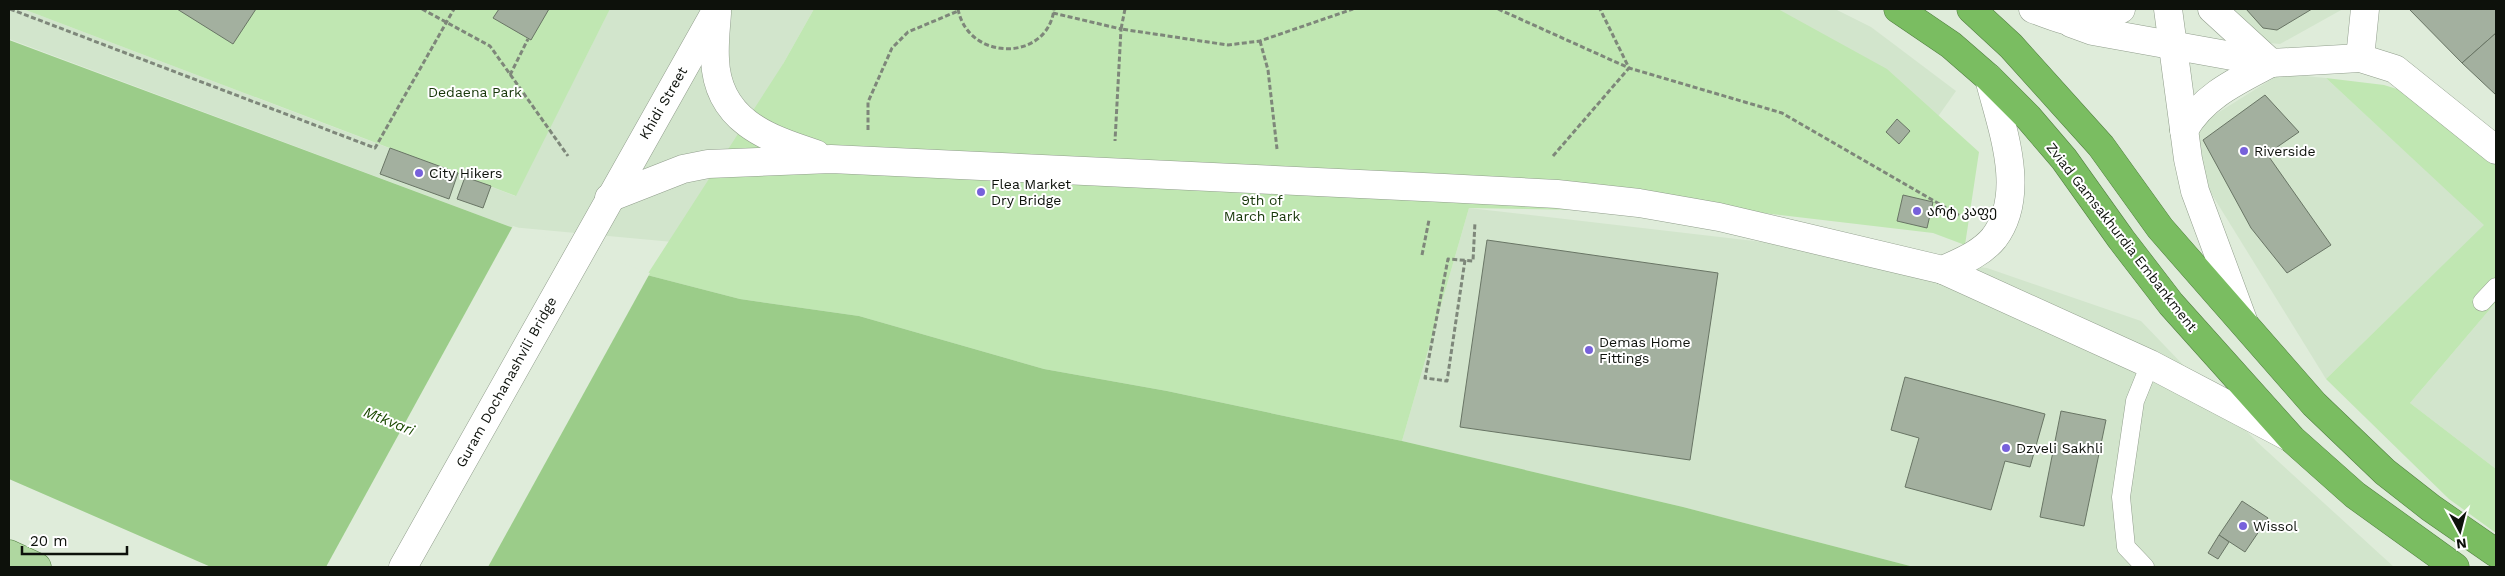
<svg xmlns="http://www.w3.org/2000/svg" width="2505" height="576" viewBox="0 0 2505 576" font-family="'Work Sans','Noto Sans Georgian',sans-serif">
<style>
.built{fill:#d2e5cc}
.green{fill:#c0e7b2}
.water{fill:#9bcc89}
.pier{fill:#dfecda}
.building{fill:#a3b09f;stroke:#697565}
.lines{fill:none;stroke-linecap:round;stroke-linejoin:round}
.lane-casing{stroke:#919e8c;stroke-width:19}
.street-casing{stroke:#919e8c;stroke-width:29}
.secondary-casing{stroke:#919e8c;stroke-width:29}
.primary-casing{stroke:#548143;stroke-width:29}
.highway-casing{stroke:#548143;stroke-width:29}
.path{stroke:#7e877a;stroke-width:3;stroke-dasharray:5 2.5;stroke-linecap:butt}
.lane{stroke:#fff;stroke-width:18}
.street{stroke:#fff;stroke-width:28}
.secondary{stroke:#fff;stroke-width:28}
.primary{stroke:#afd7a0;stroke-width:28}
.highway{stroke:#7abd61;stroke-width:28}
.poi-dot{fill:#7761db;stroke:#fff;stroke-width:2}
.labels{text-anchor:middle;stroke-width:4;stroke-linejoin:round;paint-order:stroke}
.park-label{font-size:14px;fill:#173709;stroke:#fff}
.street-label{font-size:14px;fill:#0d110b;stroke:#fff}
.poi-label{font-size:14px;fill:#0d110b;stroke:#fff;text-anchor:start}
.water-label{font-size:15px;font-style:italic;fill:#1a4801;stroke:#fff}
</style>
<rect width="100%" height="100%" fill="#dfecda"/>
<g class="built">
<path d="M9,9H23L515,196L610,9H814L783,64L1444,188L673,242L511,227L9,39Z"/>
<path d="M1681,9H1835L1871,27L1956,91L1925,135Z"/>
<path d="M2228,9H2343L2280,44L2258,42Z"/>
<path d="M2280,74L2326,78L2485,225L2326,379L2198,172L2195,127Z"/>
<path d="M1469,208L1987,268L2141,321L2256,441L2394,567H1914L1683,507L1402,441Z"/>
<path d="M2496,302V469L2410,403Z"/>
</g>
<g class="green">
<path d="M23,9H610L516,196Z"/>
<path d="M814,9H1778L1887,69L1979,152L1965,245L1933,233L1763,213L1469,208L1402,441L1167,391L1044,369L859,316L740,299L647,275L783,64Z"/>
<path d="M2326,78L2384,85L2416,95L2496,160V302L2410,403L2496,469V533L2449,499L2326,379L2484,225Z"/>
</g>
<path class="water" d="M9,40L511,227L647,275L740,299L859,316L1044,369L1167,391L1402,441L1683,507L1914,567H211L9,479Z"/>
<path class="pier" d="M513,226L650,273L488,567H326Z"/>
<g class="building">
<path d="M177,9H256L233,44Z"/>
<path d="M499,9H549L531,40L493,18Z"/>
<path d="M2246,9H2312L2277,30L2263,28Z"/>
<path d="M2409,9H2496V33L2462,63Z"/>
<path d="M2496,33V95L2462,63Z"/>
<path d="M2265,95L2299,132L2267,154L2331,245L2287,273L2251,228L2203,140Z"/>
<path d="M1897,119L1910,131L1899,144L1886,132Z"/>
<path d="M390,148L458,173L449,199L380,174Z"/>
<path d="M465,177L491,186L483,208L457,199Z"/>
<path d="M1903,195L1933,202L1927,228L1897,221Z"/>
<path d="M1487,240L1718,273L1690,460L1460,427Z"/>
<path d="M1905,377L2045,414L2030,467L2005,461L1991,510L1905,487L1919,438L1891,430Z"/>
<path d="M2061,411L2106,420L2084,526L2040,517Z"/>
<path d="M2242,501L2268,518L2245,552L2219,535Z"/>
<path d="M2219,535L2229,542L2218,559L2208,553Z"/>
</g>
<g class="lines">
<g class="lane-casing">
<g id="lane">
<path d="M2482,302L2496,287"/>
<path d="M2145,567L2126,547L2121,497L2135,401L2150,364"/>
</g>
</g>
<g class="street-casing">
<g id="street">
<path d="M2212,9L2271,63"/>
<path d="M2071,23L2093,31L2271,63L2360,58L2395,69L2496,150"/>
<path d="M2360,58L2365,9"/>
<path d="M2184,130C2203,96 2237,81 2271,63"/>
</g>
</g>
<g class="secondary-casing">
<g id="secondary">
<path d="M2033,9C2071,23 2083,30 2121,9"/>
<path d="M2168,9L2188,159L2195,191L2244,323"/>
<path d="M717,13C716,28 714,44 715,59C717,120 766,138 816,154"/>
<path d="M609,198L683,169L708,164L831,159L1444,188L1557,194L1639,203L1719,217L1943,270L2150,364L2289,437"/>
<path d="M1943,270C1960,262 1981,254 1994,238C2028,193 2001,126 1989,78"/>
<path d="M403,567L717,9"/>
</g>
</g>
<g class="primary-casing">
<path id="primary" d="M9,554L37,567"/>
</g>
<g class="highway-casing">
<g id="highway">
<path d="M1898,9L1951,45L1989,78L2028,117L2064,159L2121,239L2171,304L2292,439L2355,495L2455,567"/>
<path d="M1971,9L2011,46L2101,146L2160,228L2314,404L2385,472L2431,508L2496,553"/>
</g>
</g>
<g class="path">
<path d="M10,9L375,148L454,9"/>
<path d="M422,9L490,46L568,156"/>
<path d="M958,9C968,62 1048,62 1054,9"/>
<path d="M1125,9L1121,29L1228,45L1260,41L1353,9"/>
<path d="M1498,9L1629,68L1782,113L1967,220"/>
<path d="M1053,13L1121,29L1115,141"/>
<path d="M1260,41L1268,70L1277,149"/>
<path d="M510,75L528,39"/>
<path d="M868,130V102L892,48L908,32L958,11"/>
<path d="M1553,156L1629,68L1600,9"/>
<path d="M1422,255L1429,220"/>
<path d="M1465,260L1447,381L1425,378L1448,259L1473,261L1475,222"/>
</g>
<use href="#lane" class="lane"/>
<use href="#street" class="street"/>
<use href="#secondary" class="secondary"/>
<use href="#primary" class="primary"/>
<use href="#highway" class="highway"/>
</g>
<g class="poi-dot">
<circle cx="2244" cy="151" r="5"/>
<circle cx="419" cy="173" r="5"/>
<circle cx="981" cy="192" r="5"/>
<circle cx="1917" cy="211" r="5"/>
<circle cx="1589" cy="350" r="5"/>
<circle cx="2006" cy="448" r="5"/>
<circle cx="2243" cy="526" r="5"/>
</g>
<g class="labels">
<g class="park-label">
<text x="475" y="97">Dedaena Park</text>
<text x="1262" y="205">9th of<tspan x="1262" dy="16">March Park</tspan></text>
</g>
<g class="street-label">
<text transform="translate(663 103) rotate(-60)" y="5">Khidi Street</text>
<text transform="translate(2122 237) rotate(52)" y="5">Zviad Gamsakhurdia Embankment</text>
<text transform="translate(506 382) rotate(-61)" y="5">Guram Dochanashvili Bridge</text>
</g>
<g class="poi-label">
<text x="2254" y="156">Riverside</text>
<text x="429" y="178">City Hikers</text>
<text x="991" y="189">Flea Market<tspan x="991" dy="16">Dry Bridge</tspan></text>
<text x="1927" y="216">არტ კაფე</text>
<text x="1599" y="347">Demas Home<tspan x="1599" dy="16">Fittings</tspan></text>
<text x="2016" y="453">Dzveli Sakhli</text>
<text x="2253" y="531">Wissol</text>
</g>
<g class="water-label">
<text transform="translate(389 421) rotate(22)" y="5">Mtkvari</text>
</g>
</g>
<rect width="2505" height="576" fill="none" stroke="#0d110b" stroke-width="20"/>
<g transform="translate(2460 531) rotate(173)" stroke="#ffffff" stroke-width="4" paint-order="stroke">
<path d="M0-4L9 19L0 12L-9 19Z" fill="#0d110b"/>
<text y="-8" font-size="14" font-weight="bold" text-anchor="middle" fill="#0d110b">N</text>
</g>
<path d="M22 546v8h105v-8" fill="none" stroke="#0d110b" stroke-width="2.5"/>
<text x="30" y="546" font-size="15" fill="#0d110b" stroke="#ffffff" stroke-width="4" paint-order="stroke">20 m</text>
</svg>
